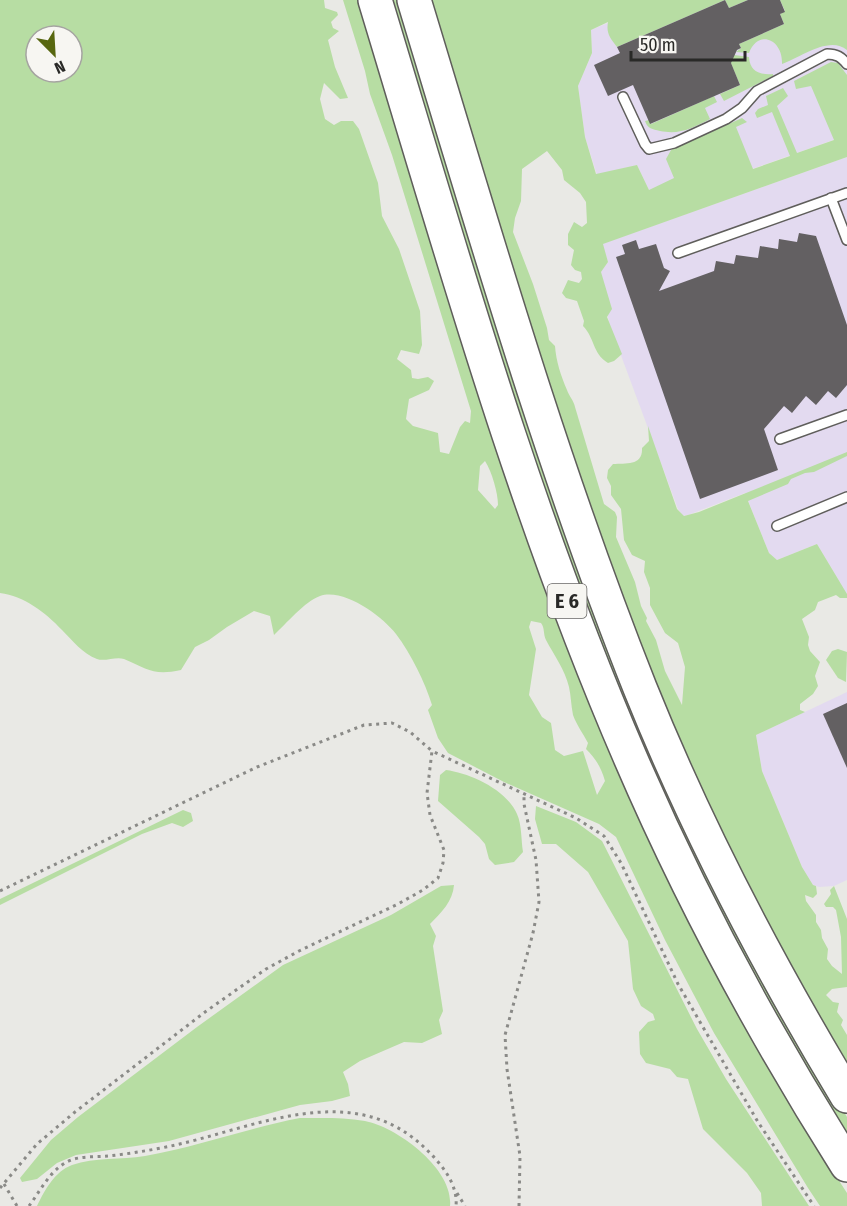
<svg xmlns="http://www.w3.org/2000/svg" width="847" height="1206" viewBox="0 0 847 1206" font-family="'Fira Sans Condensed',sans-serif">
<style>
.industrial{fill:#e3daf0}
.green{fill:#b7dda3;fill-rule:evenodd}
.building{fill:#636062}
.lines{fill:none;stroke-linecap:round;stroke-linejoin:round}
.service-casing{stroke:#5f5e5b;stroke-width:12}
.motorway-casing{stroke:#5f5e5b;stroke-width:36}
.path{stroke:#8a8a87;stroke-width:3;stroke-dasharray:3 4.5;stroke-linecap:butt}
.service{stroke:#fff;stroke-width:9}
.motorway{stroke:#fff;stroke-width:33}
.labels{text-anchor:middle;stroke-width:6;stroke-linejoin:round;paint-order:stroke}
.shield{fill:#f7f6f2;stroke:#676664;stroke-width:1.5}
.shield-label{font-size:20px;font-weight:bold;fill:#292927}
</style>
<rect width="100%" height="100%" fill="#e9e9e5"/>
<g class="industrial">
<path d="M663,0H847V135L685,193L649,190L637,165L597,175L585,137L578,86L592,53L591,30Z"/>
<path d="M847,157V594L817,544L777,560L769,553L745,493L688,515L683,516L678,509L609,323L601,272L608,262L602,244Z"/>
<path d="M847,692V880L834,886L819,887L813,885L802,867L762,771L756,735Z"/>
</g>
<g class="green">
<path d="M0,0H324L325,8L337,12L338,15L331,22L333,28L339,31L328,40L335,67L348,98L340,99L324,83L320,99L325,119L334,125L341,121H353L359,129L378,183L382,216L399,249L420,311L422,345L419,354L401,350L397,359L411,370L412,378L418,379L428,377L434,381L429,390L409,399L406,419L413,426L438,433L440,452L449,454L460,427L465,421L470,423L471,411L392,155L370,94L365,71L343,0H360L467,351L804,1127L847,1193V1206H820L808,1188L714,1033L665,940L616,837L599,824L504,782L448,753L438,738L428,710L432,705C425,682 411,654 396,634C382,616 344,588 320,596C305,601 286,624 274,635L270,616L254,611L227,627L209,640L195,647L181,670C153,676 148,669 124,659C116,656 105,662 97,659C83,654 72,640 62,630C45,612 24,596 0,593ZM36,36H72V72H36ZM485,461C492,472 498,493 498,505L495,509L478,490L480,466ZM531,621L541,623C545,628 543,634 546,640C554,655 565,670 569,687C571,696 571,705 573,715C577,726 583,733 588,743L586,749C596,759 601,767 605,781L597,795L583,751L564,756L555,750L551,723L542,717L529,695L536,649L529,627Z"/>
<path d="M387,0H403L514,362L832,1092L847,1117V1146L682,847L561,554Z"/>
<path d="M432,0H748L729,8L725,0L617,47C610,38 606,33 608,22L591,30L592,53L578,86L585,137L596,174L637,165L649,190L674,178L666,159L671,150L742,118L747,122L736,127L753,169L790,156L772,112L757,118L755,113L758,109L768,105L766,96L783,88L788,96L777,106L797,153L834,140L811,86L796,89L794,81L831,62L838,63L847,75V157L603,244L608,262L601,272L612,309L607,317L622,354L614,361L608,363C592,353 595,338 583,326L584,321L577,301L566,298L562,293L568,280L579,283L582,279L581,272L575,270L571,265L574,250L568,245V234L574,222L582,227L587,223L586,202L580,193L564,180L562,170L547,151L522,169L521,201L515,218L513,232L533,284L547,328L549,340L555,346C556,361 561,376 567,390C569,396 574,401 575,407C585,440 594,471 604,504L615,512L617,517L616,537L635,582L641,606L647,618L646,621L656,640L665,671L682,705L685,667L678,643L665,633L650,605V588L644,572L645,561L632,555L624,540L621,509L611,495V486L607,478L608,470L613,464C626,463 643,466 642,448L649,441L648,426L677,509L684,516L699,512L847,452V456L814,472L805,473L791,479L788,484L748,501L769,553L777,560L817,544L847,594V598H840L836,595L818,602L815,610L802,619L809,637L808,645L810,651L820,662L815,676L818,686L813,694L800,704V710L805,712L756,735L762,771L802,867L813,885L816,886L817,894L813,898L805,895L806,901L816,915V922L821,930L822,938L828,949L827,959L832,966L842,974L841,937L836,910L833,907H826L824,904L831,894L830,890L834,886L847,919V987L832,989L826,995L833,1002L839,1003L837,1012L843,1020L841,1025L847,1035V1067C784,959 725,848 676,733C576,496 503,247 432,0Z"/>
<path d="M780,0H847V50C829,35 800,58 782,64C783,39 758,29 749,53L736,52L741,48L739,44L784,24L780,14L785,11Z"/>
<path d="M727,54L749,57C750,72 760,75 773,74V76L724,101L720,94L740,85Z"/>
<path d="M714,96L717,102L705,108L710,119C693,128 680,135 660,131C652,129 648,129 645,121L649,120L651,124Z"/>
<path d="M838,649L847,652L846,682L838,678L826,660L832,651Z"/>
<path d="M446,770C470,773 507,790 517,814C522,825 521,840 523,852L514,862L495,865L489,859L485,844L479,837L438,801L440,775Z"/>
<path d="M536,806L576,822L602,841L697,1029L726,1079L809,1206H762L761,1193L747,1173L703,1129L688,1079L677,1077L670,1069L646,1063L640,1054L639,1032L648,1022L655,1020L653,1014L641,1006L633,989L628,941L588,872L556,844H542L535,819Z"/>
<path d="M183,810L191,813L193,821L183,827L172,823L142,834L0,905V899Z"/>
<path d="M454,885C453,901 441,913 430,924L436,936L433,946L443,1011L439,1020L442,1034L422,1043L404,1042L360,1061L343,1072L348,1084L350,1096L332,1101L300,1105L169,1141L76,1155L57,1163L37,1179L22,1182L20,1178L51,1140L78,1117L197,1027L283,965L391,915L441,886Z"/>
<path d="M300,1118C321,1118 343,1117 365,1121C397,1127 454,1169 450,1206H37C45,1190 54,1172 72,1165C95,1157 121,1160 145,1156C197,1147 248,1128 300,1118Z"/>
</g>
<g class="building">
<path d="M725,0L729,8L748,0H780L785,12L780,14L784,24L739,44L741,48L737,50L731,63L740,85L650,124L633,85L608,96L594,65L620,53L617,47Z"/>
<path d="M799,233L816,236L847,325V385L836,398L828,391L816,405L806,396L792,413L784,406L764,429L778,470L700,499L616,257L625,254L622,245L636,240L639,249L656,244L664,268L670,271L659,291L714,271L716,261L734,264L736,255L758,258L760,246L778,249L779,239L797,242Z"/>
<path d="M847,703V768L823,714Z"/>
</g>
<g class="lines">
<g class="service-casing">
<g id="service">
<path d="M623,97L645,144L649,149L674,143L726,119L742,108L757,91L827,54C837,54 841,57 847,64"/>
<path d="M831,198L847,240"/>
<path d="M678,253L847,193"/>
<path d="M780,439L847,415"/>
<path d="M777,526L847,497"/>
</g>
</g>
<g class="motorway-casing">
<g id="motorway">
<path d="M375,0C452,254 524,512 630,757C691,899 764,1034 847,1165"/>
<path d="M414,0C484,231 551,464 640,688C697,830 768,965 847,1096"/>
</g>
</g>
<g class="path">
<path d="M0,891L257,767L364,725L392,723L410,732L432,751"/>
<path d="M4,1184L17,1206"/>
<path d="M0,1188L37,1144L75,1112L205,1012L266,969L299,951L398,904L423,890L438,878L443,863L444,850L430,815L427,793L432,751L576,818L604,836L621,863L678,984L758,1122L814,1206"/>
<path d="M457,1193L465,1206"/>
<path d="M29,1206C41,1190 51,1168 71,1160C82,1156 96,1157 108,1156C127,1154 146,1151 166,1147C252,1130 353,1075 428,1151C443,1166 458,1185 456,1206"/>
<path d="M519,1206L520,1156L507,1069L505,1035L533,933L539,902L536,860L524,804V795"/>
</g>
<use href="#service" class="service"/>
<use href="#motorway" class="motorway"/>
</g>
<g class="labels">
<rect class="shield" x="547.5" y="584" width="39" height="34" rx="4.5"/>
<g class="shield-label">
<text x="567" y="608">E 6</text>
</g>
</g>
<g transform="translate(54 54) rotate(156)"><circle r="28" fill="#f7f6f2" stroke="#a5a4a1" stroke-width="1.5"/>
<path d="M0-4.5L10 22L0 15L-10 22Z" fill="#586710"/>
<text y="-9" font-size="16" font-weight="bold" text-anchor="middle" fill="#292927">N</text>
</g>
<path d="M631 51v9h114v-9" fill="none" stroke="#292927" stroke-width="3"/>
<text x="640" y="51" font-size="18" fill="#292927" stroke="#f7f6f2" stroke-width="4.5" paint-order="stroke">50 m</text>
</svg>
